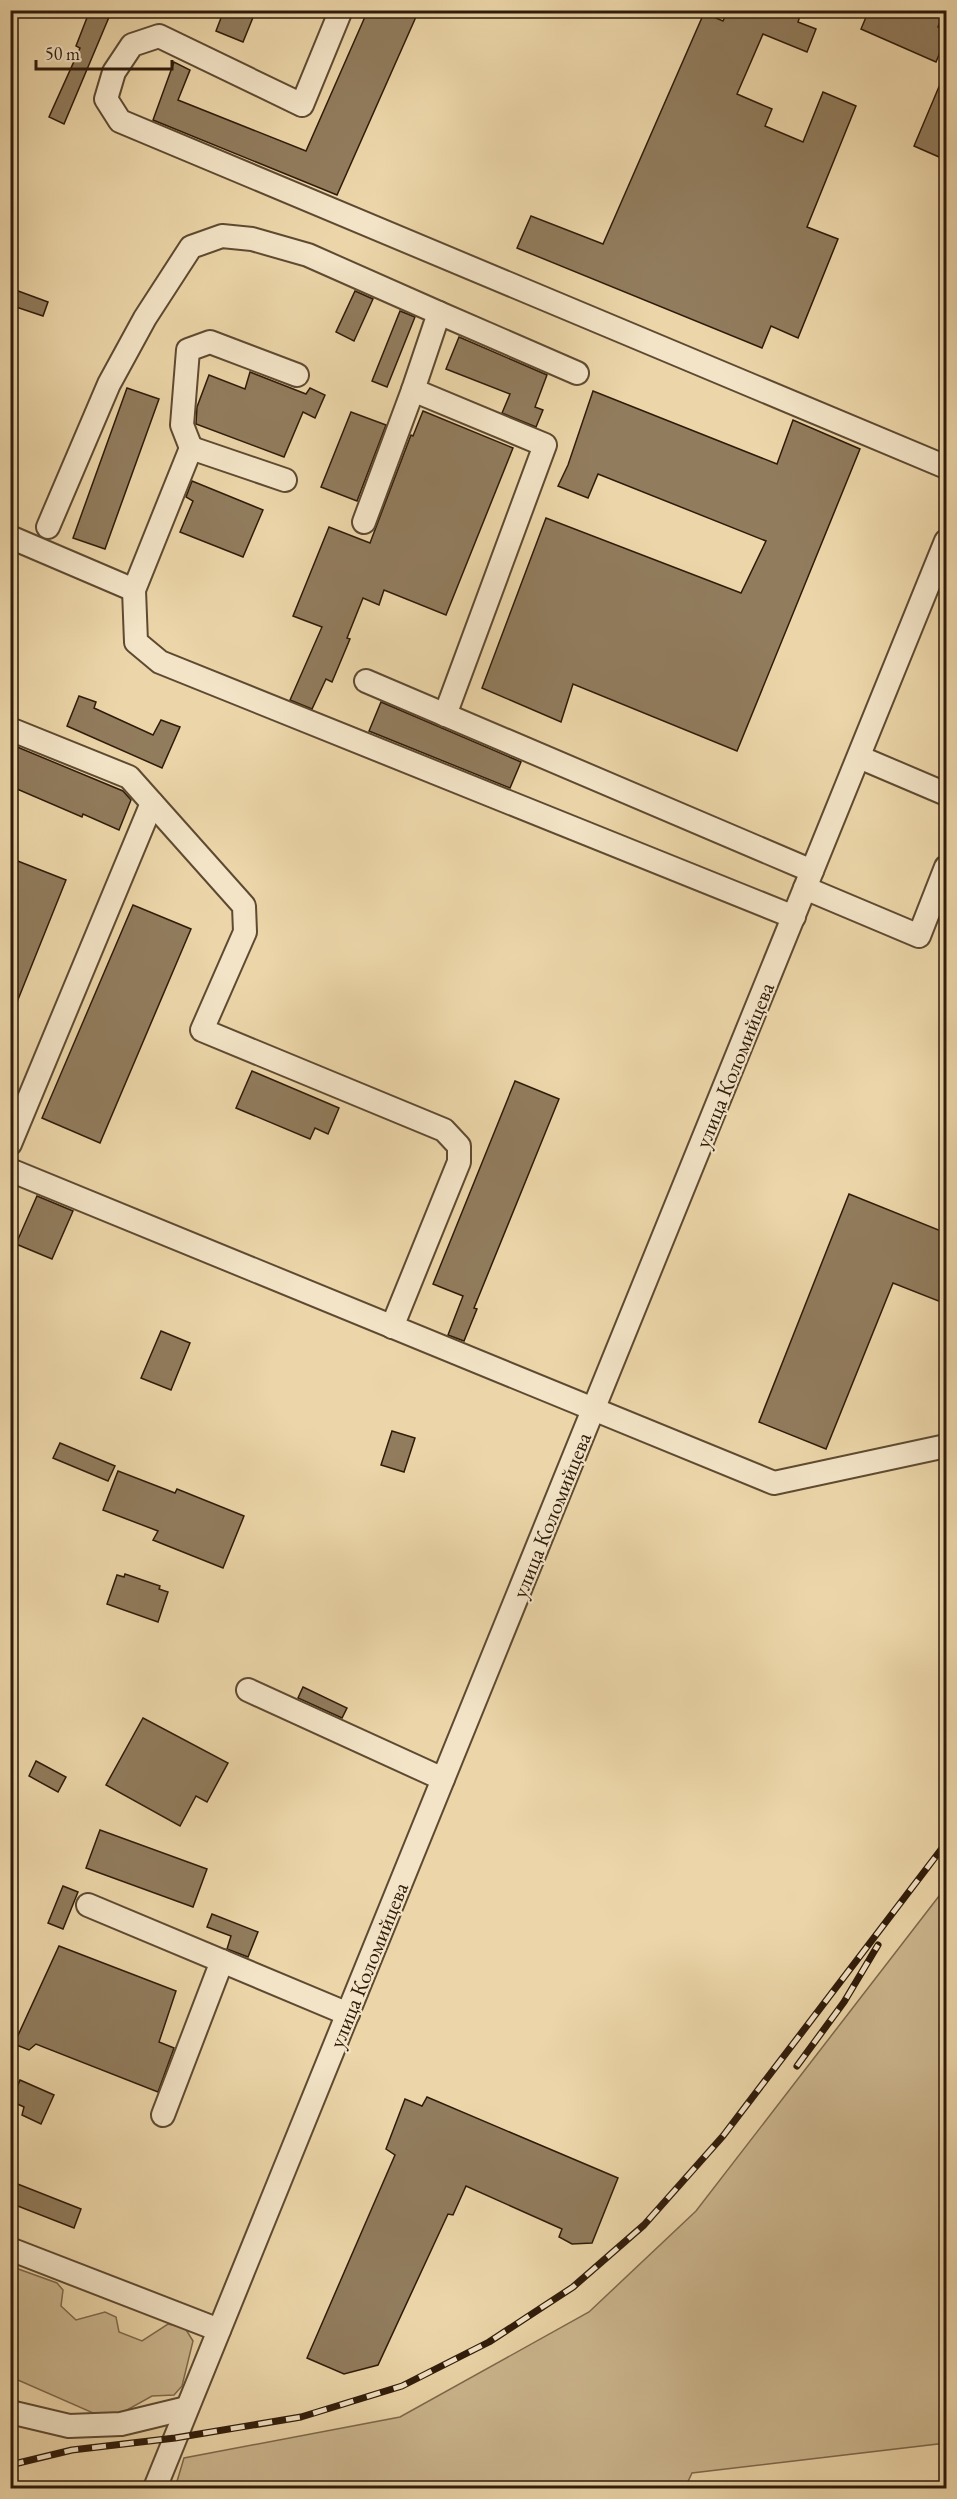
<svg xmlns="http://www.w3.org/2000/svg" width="957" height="2499" viewBox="0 0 957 2499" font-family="'EB Garamond',serif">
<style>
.green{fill:#ccb68e;stroke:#7e684c;stroke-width:1.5}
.building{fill:#917c5d;stroke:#2f1b0a;stroke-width:1.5}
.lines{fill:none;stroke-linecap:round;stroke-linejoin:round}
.minor-casing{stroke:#5e4a32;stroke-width:26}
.minor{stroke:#f3e4c7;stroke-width:22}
.rail-casing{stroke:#2f1b0a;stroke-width:7}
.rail{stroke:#f3e4c7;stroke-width:4.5;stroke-dasharray:14;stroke-linecap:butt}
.labels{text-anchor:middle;stroke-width:4.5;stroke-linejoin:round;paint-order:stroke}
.street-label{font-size:22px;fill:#2f1b0a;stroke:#f3e4c7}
</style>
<rect width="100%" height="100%" fill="#ecd6a9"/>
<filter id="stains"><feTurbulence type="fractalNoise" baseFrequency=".00333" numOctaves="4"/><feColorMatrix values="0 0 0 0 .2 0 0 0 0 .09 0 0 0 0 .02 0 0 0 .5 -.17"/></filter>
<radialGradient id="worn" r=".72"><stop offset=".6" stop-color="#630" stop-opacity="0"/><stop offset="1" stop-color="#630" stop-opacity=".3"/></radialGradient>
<g class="green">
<path d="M946,1887V2443L692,2473L685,2488H175L184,2458L400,2417L589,2312L696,2211Z"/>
<path d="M10,2266L57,2283L63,2290L61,2306L76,2320L105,2312L116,2317L119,2332L142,2341L168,2324L185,2328L193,2341L182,2386L174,2395L152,2396L109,2420L11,2377Z"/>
</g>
<g class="building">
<path d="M90,10H112L64,124L49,117L80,48L76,46Z"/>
<path d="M224,10H256L243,42L216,31Z"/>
<path d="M368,10H419L337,195L153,120L174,62L190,70L178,100L306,151Z"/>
<path d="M728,10H802L798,22L816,29L807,52L763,34L737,94L772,109L765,126L803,142L823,92L856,106L807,227L838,239L798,338L771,326L762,348L517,248L531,216L603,244L704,13L723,21Z"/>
<path d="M869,10H945L938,27L946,31V38L936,62L861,29Z"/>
<path d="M946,70V160L914,146Z"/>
<path d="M10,288L48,302L43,316L10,305Z"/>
<path d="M355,291L373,299L354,341L336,332Z"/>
<path d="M400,311L415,317L387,387L372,381Z"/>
<path d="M459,337L547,375L535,407L543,410L536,427L502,413L510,394L446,369Z"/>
<path d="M250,372L306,394L310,388L325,395L315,418L303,412L284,457L196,424L197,407L209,375L245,389Z"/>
<path d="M127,388L159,399L105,549L73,538Z"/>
<path d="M593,391L777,464L793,420L860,449L737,751L573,684L561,722L482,688L546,518L741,593L766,541L598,474L588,498L558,486L568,465Z"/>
<path d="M423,411L513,448L446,615L384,590L379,605L363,598L347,638L350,639L332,682L326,679L312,709L290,700L322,627L293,616L329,527L370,543L411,435L413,436Z"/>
<path d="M351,412L386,425L357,501L321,487Z"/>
<path d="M192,481L263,510L243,557L180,532L193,501L186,497Z"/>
<path d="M79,696L96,702L94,708L153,735L161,720L180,727L162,768L67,726Z"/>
<path d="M381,702L521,762L510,788L369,731Z"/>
<path d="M10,744L123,791L131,800L119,830L83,814L82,817L10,786Z"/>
<path d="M10,858L66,880L11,1017H10Z"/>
<path d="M133,905L191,929L100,1143L42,1118Z"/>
<path d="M252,1071L339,1108L328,1134L315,1128L310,1139L236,1108Z"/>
<path d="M515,1081L559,1099L474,1308L477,1309L464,1341L448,1335L463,1296L433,1284Z"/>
<path d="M849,1194L946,1233V1304L893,1283L826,1449L759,1422Z"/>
<path d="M37,1196L73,1211L52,1259L16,1244Z"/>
<path d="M161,1331L190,1343L171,1390L141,1378Z"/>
<path d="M392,1431L415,1438L404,1472L381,1465Z"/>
<path d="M60,1443L115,1466L108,1481L53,1458Z"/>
<path d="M118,1471L175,1493L177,1489L244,1516L223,1568L153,1540L158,1531L103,1510Z"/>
<path d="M125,1574L160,1586L159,1589L168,1592L158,1622L107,1604L117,1575L124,1577Z"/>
<path d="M303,1687L347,1708L342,1718L298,1698Z"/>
<path d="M143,1718L228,1763L207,1802L196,1796L180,1826L106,1785Z"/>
<path d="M36,1761L66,1777L58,1792L29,1776Z"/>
<path d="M100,1830L207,1869L193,1907L86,1868Z"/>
<path d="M63,1886L78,1892L63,1929L48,1923Z"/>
<path d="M212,1914L258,1932L248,1957L227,1949L231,1936L207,1927Z"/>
<path d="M59,1946L176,1991L159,2042L174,2048L158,2092L36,2044L29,2050L14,2044Z"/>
<path d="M20,2080L54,2095L41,2124L22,2115L24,2107L11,2101Z"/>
<path d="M427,2097L618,2178L592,2243L572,2244L559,2237L562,2229L466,2186L453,2215L448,2214L378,2365L344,2374L307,2358L395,2155L386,2149L405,2099L422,2106Z"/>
<path d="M10,2181L81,2209L74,2228L10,2203Z"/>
</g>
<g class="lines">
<g class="minor-casing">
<g id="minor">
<path d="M341,10L302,105L159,36L132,45L114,72L106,99L120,121L946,467"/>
<path d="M439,313L577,373"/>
<path d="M191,448L182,425L188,350L210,342L297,375"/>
<path d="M285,480L191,448L134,590L136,642L160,662L794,917"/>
<path d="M364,522L413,390L545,445L445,715"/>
<path d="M48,527L109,384L145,318L191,247L222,236L252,239L308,255L439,313L413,390"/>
<path d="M10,537L134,590"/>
<path d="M366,681L812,871"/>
<path d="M10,729L129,777L244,906L245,932L202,1030L444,1130L459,1146V1162L392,1327"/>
<path d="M859,757L946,794"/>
<path d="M805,888L919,936L946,867"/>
<path d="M10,1144L152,803"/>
<path d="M10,1170L774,1483L946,1446"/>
<path d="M248,1690L443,1779"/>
<path d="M88,1905L348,2014"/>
<path d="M163,2115L222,1961"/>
<path d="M10,2249L219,2330"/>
<path d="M10,2412L69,2426L121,2424L187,2408"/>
<path d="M155,2488L946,541"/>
</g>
</g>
<use href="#minor" class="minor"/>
<g class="rail-casing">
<g id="rail">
<path d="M797,2066L844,2002L878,1945"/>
<path d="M10,2465L72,2450L175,2438L301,2417L402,2386L489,2342L573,2287L644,2225L723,2136L946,1843"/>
</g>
</g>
<use href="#rail" class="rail"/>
</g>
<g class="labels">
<g class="street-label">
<text transform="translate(734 1065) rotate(-68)" y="8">улица Коломийцева</text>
<text transform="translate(551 1515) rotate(-68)" y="8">улица Коломийцева</text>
<text transform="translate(368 1965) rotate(-68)" y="8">улица Коломийцева</text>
</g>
</g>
<rect width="957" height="2499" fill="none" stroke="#ecd6a9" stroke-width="36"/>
<rect x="12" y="12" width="933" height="2475" fill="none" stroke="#2f1b0a" stroke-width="3"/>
<rect x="18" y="18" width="921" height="2463" fill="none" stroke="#2f1b0a" stroke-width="1.5"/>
<path d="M36 60v9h136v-9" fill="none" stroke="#2f1b0a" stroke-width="3"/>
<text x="45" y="60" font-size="18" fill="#2f1b0a" stroke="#f3e4c7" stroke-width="4.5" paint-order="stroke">50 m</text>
<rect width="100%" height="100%" filter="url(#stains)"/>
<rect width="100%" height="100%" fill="url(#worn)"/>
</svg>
